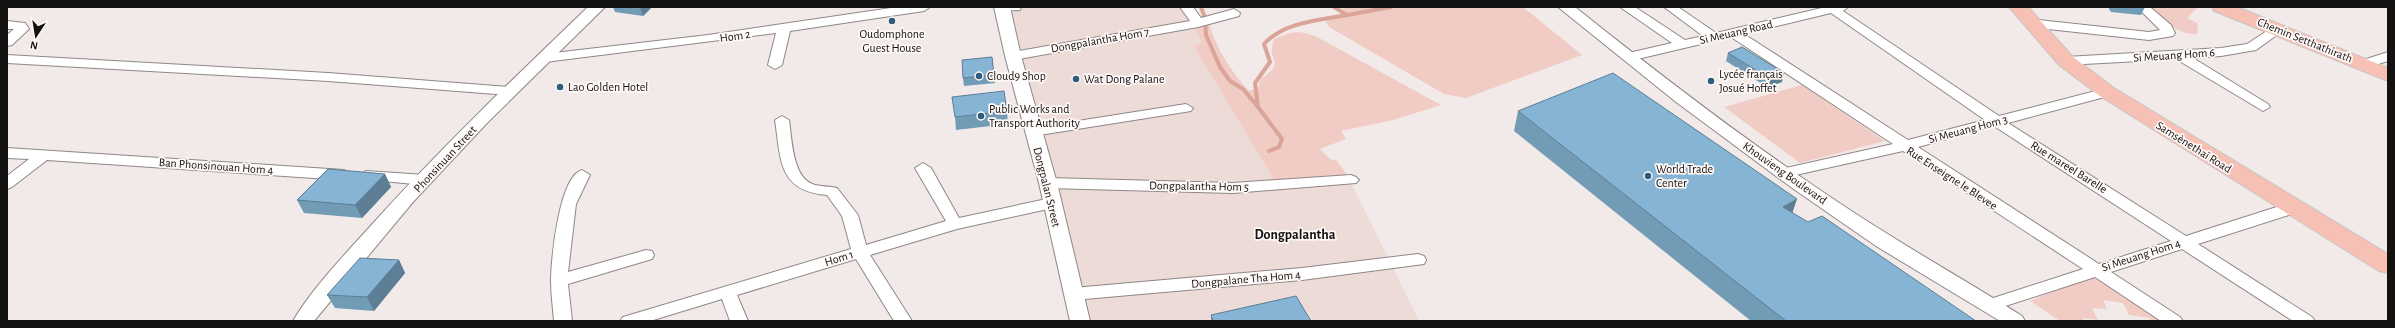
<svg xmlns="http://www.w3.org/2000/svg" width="2395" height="328" viewBox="0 0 2395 328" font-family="'Alegreya Sans',sans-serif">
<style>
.built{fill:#ecdbd7}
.green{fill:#f1ccc4}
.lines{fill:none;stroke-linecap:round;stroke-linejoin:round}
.stream{stroke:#dba498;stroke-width:4}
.minor-casing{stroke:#8f8786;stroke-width:2}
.tertiary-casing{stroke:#8f8786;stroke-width:2}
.primary-casing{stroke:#c7c6c6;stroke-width:2}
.minor{fill:#fff;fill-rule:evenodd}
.tertiary{fill:#fff;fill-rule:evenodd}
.primary{fill:#f7c0b4;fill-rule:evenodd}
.wall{fill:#729bb6}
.shaded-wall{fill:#5d7e94}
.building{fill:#85b4d4;stroke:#5d7e94}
.poi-dot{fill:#2c5d7b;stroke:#fef8f6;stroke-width:1.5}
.labels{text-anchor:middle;stroke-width:3.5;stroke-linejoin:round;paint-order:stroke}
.street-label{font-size:12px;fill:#141111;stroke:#fef8f6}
.poi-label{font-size:12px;fill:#141111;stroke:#fef8f6;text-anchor:start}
.quarter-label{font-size:14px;font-weight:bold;fill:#141111;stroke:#fef8f6}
</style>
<rect width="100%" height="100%" fill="#f2eae8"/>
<path class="built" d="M1000,7H1183L1203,43L1194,46L1350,180L1419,321H1076Z"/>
<g class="green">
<path d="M1342,7H1523L1582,55L1466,98L1444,94L1329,27L1324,19L1346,15Z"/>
<path d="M2150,7H2198L2187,18L2197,23L2198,32L2196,34C2174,35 2166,18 2150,7Z"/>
<path d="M1209,24C1218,51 1230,70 1249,91L1258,88L1260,80L1273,69L1275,62C1271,54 1271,48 1274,39C1293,31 1299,30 1317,37L1441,105L1393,120L1341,131L1346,139L1320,149L1330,159L1337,161L1351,180L1278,186L1194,46L1202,43L1195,28Z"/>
<path d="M1802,85L1885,141L1800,163L1724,107Z"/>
<path d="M2093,274L2170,321H2151L2149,318L2129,315L2123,303L2103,300L2107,309L2092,308L2098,320L2083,318L2084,321H2060L2030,301Z"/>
</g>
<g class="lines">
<g class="stream">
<path d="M1201,7L1205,18L1206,35L1220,67L1230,81L1243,89L1258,107"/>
<path d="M1347,15L1391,7"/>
<path d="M1269,151L1279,147L1282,139L1258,107L1255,83L1270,62L1264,44C1284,22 1319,20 1347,15L1334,7"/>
</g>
<g class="minor-casing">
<g id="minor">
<path d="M898,7H930L924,11L790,31L782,65L775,69L768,65L776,33L545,62L538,58L545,54L708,35Z"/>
<path d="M997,7H1021L1020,10L998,11Z"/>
<path d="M1180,7H1193L1201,18L1234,9L1240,13L1239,16L1198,27L1013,60L1006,56L1013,52L1190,21Z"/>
<path d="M1620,7H1635L1685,40L1703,36L1664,7H1678L1716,33L1826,7H1848L1843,11L1999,116L2107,88L2112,89L2114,92L2112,95L2008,123L2186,236L2286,204H2298L2300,208L2298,212L2198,244L2312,317L2315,321H2293L2182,249L2111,272L2180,317L2183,321H2161L2095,277L1990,311L1984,309L1981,305L1984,301L2083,269L1903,151L1782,178L1777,176L1774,173L1777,170L1893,144L1731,37L1629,61L1624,60L1622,57L1624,54L1672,43ZM1831,13L1985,120L1908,140L1744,34ZM1994,126L2171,241L2099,264L1918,147Z"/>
<path d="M2137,7H2150L2171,25L2175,33L2173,36L2149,40L2030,27L2024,23L2030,19L2149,32L2160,30Z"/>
<path d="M7,21L25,23L29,29L12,45L7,46V35L14,29H7Z"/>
<path d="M2276,25L2281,26L2283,29L2281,32L2256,50L2221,56L2193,58L2268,104L2270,107L2263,111L2176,59L2066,65L2059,61L2066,57L2221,48L2247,44Z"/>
<path d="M2388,52V61L2365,68L2358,64L2360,61Z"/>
<path d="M7,55L328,73L509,87L516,91L509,95L328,81L7,63Z"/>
<path d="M1186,104L1193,108L1191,111L1033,136L1026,132L1033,128Z"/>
<path d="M782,116L789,120C792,139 792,175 812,184C820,187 830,186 837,188L858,215L866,245L946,221L915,168L923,163L931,168L959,218L1051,198L1057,199L1059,203L1057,207L957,229L870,255L912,321H894L856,259L737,295L748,321H730L722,299L650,321H620L623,317L851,249L842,216L827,195C778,191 781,160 775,120Z"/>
<path d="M7,148L344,170L352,175L344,180L47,160L12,187L7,189V176L29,159L7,158Z"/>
<path d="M582,170L590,175L576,204L568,272L646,250L652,251L654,255L652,259L568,284L572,321H554C553,308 551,294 551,281C551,260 559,176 582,170Z"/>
<path d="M366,171L425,175L433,180L425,185L361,179L358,176Z"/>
<path d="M1351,175L1356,177L1359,180L1356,183L1233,193L1048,188L1043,186L1040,183L1043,180L1048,178L1233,183Z"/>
<path d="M1418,254L1424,256L1426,260L1424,264L1302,280L1073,300L1067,298L1065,294L1067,290L1073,288L1302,268Z"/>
</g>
</g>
<g class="tertiary-casing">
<g id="tertiary">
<path d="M588,7H605L487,123L413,202L314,321H293C312,288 350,249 376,220C443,146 516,76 588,7Z"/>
<path d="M994,7H1010L1021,56L1057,183L1090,321H1070L1039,183L1005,56Z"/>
<path d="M1558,7H1575C1664,78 1755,148 1850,210C1906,247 1965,280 2022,316L2025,321H2000L1876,246L1795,190L1676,102Z"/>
</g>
</g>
<g class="primary-casing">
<g id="primary">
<path d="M2009,7H2028L2073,57L2114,88L2388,254V273L2379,271L2100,96L2059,65Z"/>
<path d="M2212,7H2237L2388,68V81L2214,11Z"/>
</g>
</g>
<use href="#minor" class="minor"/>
<use href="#tertiary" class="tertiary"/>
<use href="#primary" class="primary"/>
</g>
<g class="wall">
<path d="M613,7H652L643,16L615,12Z"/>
<path d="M2108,7H2145L2141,15L2111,12Z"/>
<path d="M1728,53L1782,82L1767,87L1726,61Z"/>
<path d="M992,57L995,83L964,86L963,78Z"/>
<path d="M1007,111L1008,124L956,130L955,117Z"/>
<path d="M1518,111L1792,213L1976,321H1751L1514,131Z"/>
<path d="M385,174L391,187L362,218L304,213L297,200Z"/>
<path d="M399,260L405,273L374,311L335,308L327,295Z"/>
<path d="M1211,315L1311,321H1211Z"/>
</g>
<g class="shaded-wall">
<path d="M640,7H652L643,16Z"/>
<path d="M1784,73L1782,82L1767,87L1770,79Z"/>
<path d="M385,174L391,187L362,218L355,205Z"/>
<path d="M1797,199L1790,220L1783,207Z"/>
<path d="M399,260L405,273L374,311L367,297Z"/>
</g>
<g class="building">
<path d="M1742,47L1784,73L1770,79L1728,53Z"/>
<path d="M992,57L994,75L963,78L962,60Z"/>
<path d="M1613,73L1797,199L1783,207L1808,222L1822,216L1976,321H1786L1518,111Z"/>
<path d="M1004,91L1007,111L955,117L952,97Z"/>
<path d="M328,169L385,174L355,205L297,200Z"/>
<path d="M360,258L399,260L367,297L327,295Z"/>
<path d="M1296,296L1311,321H1213L1211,315Z"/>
</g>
<g class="poi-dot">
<circle cx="892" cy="21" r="4"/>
<circle cx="979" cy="76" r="4"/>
<circle cx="1076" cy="79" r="4"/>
<circle cx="1711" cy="81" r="4"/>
<circle cx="560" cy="87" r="4"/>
<circle cx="981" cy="116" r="4"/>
<circle cx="1648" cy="176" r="4"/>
</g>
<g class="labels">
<g class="street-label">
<text transform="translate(1736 32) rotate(-13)" y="4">Si Meuang Road</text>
<text transform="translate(735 36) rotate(-8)" y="4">Hom 2</text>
<text transform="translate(1100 40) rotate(-10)" y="4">Dongpalantha Hom 7</text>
<text transform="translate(2305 40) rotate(22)" y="4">Chemin Setthathirath</text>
<text transform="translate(2174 55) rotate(-4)" y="4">Si Meuang Hom 6</text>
<text transform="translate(1968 129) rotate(-15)" y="4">Si Meuang Hom 3</text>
<text transform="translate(2194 147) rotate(32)" y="4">Samsènethaï Road</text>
<text transform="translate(445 159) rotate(-47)" y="4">Phonsinuan Street</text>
<text transform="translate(216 166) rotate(4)" y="4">Ban Phonsinouan Hom 4</text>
<text transform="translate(2069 167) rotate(32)" y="4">Rue mareel Barelle</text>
<text transform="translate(1785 173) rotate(35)" y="4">Khouvieng Boulevard</text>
<text transform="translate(1952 178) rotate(33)" y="4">Rue Enseigne le Blevee</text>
<text transform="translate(1199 186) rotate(1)" y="4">Dongpalantha Hom 5</text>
<text transform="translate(1047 187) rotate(76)" y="4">Dongpalan Street</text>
<text transform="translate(2141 255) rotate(-18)" y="4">Si Meuang Hom 4</text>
<text transform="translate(839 258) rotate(-17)" y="4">Hom 1</text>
<text transform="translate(1246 279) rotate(-5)" y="4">Dongpalane Tha Hom 4</text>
</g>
<g class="poi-label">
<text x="892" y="38" text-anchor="middle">Oudomphone<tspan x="892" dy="14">Guest House</tspan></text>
<text x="1719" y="78">Lycée français<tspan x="1719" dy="14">Josué Hoffet</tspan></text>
<text x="987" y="80">Cloud9 Shop</text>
<text x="1084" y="83">Wat Dong Palane</text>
<text x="568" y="91">Lao Golden Hotel</text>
<text x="989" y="113">Public Works and<tspan x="989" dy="14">Transport Authority</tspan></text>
<text x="1656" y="173">World Trade<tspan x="1656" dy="14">Center</tspan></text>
</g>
<g class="quarter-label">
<text x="1295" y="239">Dongpalantha</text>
</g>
</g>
<rect width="2395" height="328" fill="none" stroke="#141111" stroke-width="16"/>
<g transform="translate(36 36) rotate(192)" stroke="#fef8f6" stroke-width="3" paint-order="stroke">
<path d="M0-3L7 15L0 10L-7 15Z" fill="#141111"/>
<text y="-6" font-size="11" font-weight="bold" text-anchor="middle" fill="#141111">N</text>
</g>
</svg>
